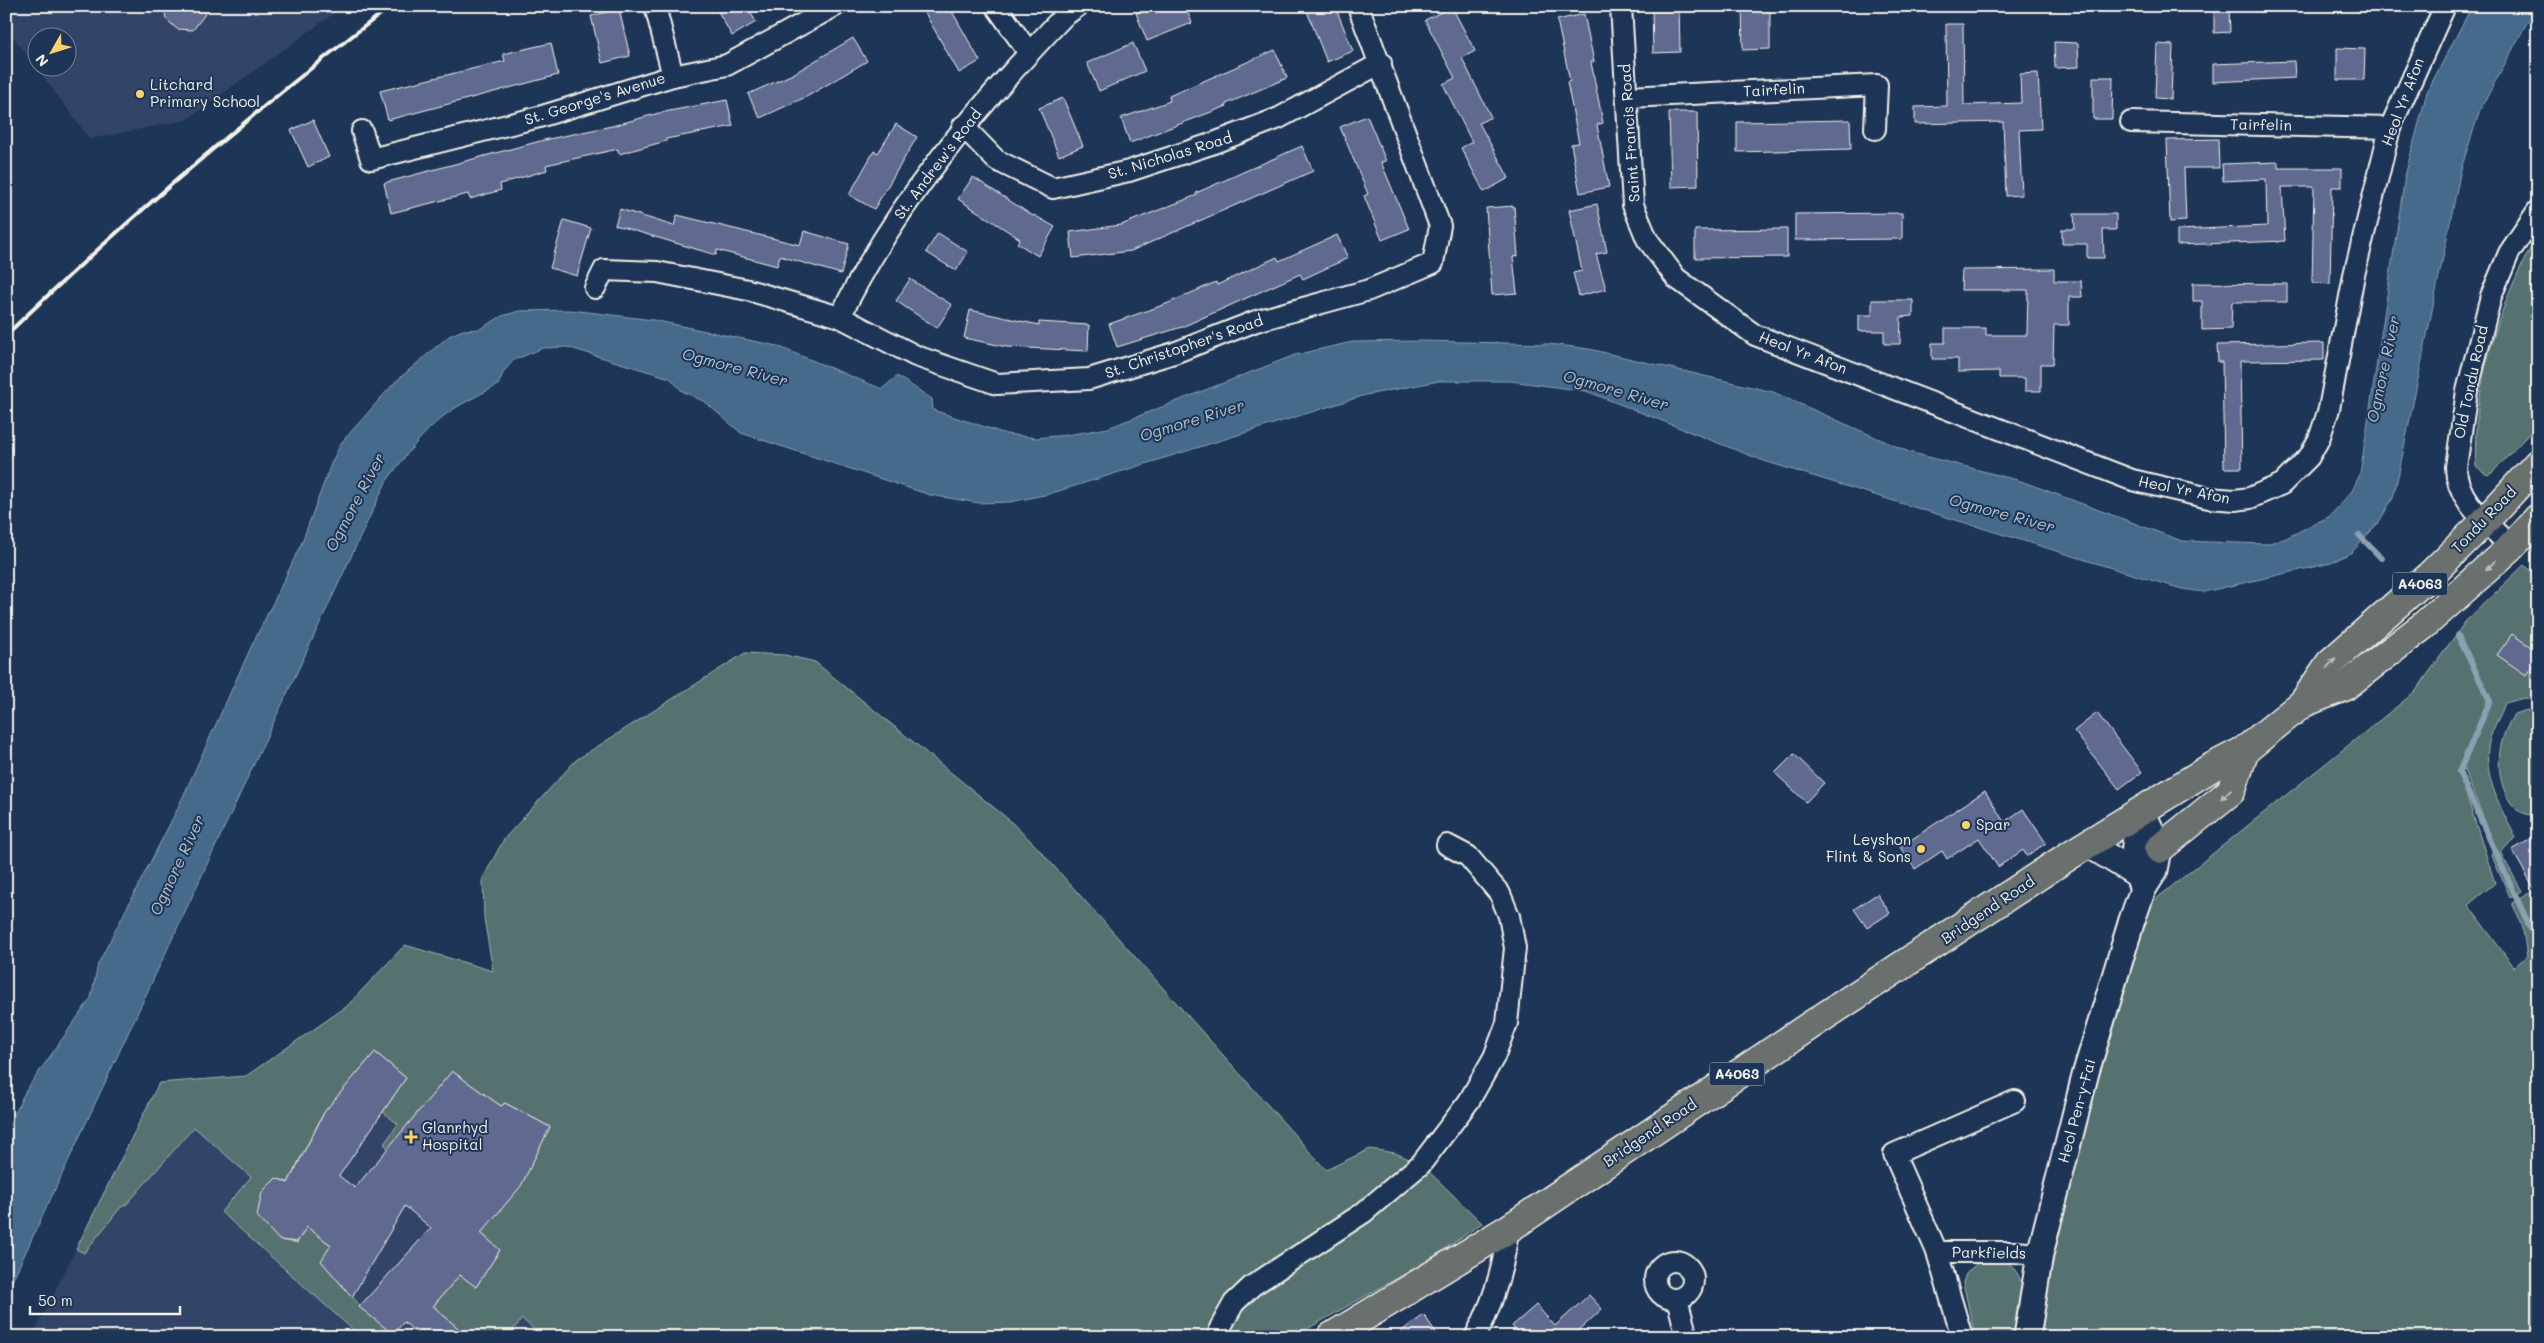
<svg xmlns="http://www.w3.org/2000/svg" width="2544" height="1343" viewBox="0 0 2544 1343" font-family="Mali,sans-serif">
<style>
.built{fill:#314568;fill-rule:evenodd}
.green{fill:#547270;stroke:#a4b2ac}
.water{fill:#456a8c;stroke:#8ba0b1}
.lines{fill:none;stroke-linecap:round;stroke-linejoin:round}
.stream{stroke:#8ba0b1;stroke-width:6}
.building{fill:#616a91;stroke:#f4f1e8}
.minor-casing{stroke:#f4f1e8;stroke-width:24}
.tertiary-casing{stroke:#f4f1e8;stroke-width:29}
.primary-casing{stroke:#f4f1e8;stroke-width:31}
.minor{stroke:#1d3557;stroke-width:20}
.tertiary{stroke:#1d3557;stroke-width:25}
.primary{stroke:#6a706d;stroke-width:28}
.rail{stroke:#f4f1e8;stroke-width:4}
.oneway{fill:#bdbdb7}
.poi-dot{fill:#ffd166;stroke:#1d3557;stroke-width:2}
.labels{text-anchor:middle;stroke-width:4;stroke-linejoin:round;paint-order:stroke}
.shield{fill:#1d3557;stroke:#b4b9bc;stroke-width:1}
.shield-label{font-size:14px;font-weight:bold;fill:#f4f1e8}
.poi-label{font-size:15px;fill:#f4f1e8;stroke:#1d3557;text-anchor:start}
.street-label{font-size:15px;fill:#f4f1e8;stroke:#1d3557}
.water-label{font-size:16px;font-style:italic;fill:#b7c2c8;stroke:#1d3557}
</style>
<rect width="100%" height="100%" fill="#1d3557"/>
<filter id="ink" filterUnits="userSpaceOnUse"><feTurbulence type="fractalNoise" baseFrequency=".02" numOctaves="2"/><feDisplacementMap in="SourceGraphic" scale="10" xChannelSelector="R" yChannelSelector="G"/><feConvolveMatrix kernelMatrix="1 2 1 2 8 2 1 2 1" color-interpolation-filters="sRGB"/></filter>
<g filter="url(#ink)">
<g class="built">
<path d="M6,6H344L186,120L90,139L6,27ZM38,38H68V68H38Z"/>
<path d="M405,945L924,1337H32L159,1083L246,1076L346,1007Z"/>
</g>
<g class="green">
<path d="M2533,243H2538V424L2492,473L2487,475L2476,466C2471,395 2498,306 2533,243Z"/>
<path d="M2538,531V562L2530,544Z"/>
<path d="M2524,565L2538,578V702L2524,698L2505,703C2501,716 2492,728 2489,742C2482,775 2502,811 2516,838L2500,852L2522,891L2510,897L2491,854L2495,846L2463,768L2459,772L2495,883L2468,905L2514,967L2527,956L2522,924L2512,903L2533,891L2538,900V1337H2037L2074,1164L2146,907L2415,692L2465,622Z"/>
<path d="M745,653L785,655L815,662L1008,819L1034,844L1326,1170L1370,1149L1395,1153L1421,1164L1482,1223L1429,1260L1293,1337H543L522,1319L507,1337H465L466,1335L436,1309L435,1304L453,1283L445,1276L450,1269L476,1286L500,1250L481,1233L550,1127L505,1103L501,1106L452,1072L393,1153L384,1144L398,1124L383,1112L406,1078L375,1052L323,1114L288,1182L276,1178L279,1240L297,1243L307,1227L331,1245L322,1261L363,1309L393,1334L391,1337H361L221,1212L251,1177L194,1127L127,1204L121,1207L84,1253L76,1249L159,1083L246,1076L346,1007L405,945L493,971L484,918L483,878L504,839L576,760Z"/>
<path d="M2527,710L2538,715V815C2506,819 2496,775 2500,751C2502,737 2507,726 2514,714Z"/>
<path d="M2005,1261C2032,1278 2020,1309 2016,1337H1975L1963,1282L1966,1274L1978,1262Z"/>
</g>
<path class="water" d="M2472,6H2536L2480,110L2461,169L2399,472L2393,498L2379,522L2352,552L2331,563L2204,592L2182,589L2154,581L1764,461L1586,391L1510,381H1439L1366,395L1049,494L1010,502L979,503L930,495L741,433L705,402L682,391L670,378L567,347L543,348L514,360L504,371L498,385C485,392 470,399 457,407C428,424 406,455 386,482L6,1294V1132L25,1092L91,998L98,964L176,812L252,645L276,597L302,542L331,464L341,443L395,382L449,336L463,330L480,329L502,316L519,311L571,310L653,320L777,346L882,389L897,376L932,399L933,410L1006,434L1036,438L1067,435L1108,428L1295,355L1352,342L1421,341L1549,344L1589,349L1773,392L1909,452L2021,481L2182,541L2265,544L2284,539L2330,516L2352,491L2360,474L2405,176L2427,92Z"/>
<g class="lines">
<g class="stream">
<path d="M2359,535L2381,558"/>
<path d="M2458,636L2490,701L2459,772L2538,945"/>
<path d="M2538,1115L2531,1139L2538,1154"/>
</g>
</g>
<g class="building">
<path d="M164,6H211L193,30L177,29L166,19Z"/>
<path d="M715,6H747L756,22L732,36Z"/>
<path d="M921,6H949L980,61L959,73Z"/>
<path d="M1152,6H1185L1192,23L1147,41L1136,13Z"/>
<path d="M1305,6H1335L1353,51L1327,62Z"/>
<path d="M1652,6H1679L1680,52L1653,53Z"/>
<path d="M1742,6H1770V49L1743,50Z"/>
<path d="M2214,6H2229L2230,32L2214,33Z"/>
<path d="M1452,7L1475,51L1462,58L1491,117L1479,123L1509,178L1484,192L1461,148L1472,142L1443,84L1455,78L1425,20Z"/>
<path d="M619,9L630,56L602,63L591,16Z"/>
<path d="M1584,14L1594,62H1591L1603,123L1597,125L1609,187L1580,193L1571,144L1579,143L1567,82L1570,81L1557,20Z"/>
<path d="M1946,24H1963L1964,105L2021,103L2020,74L2038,73L2041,129L2019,130L2022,195L2006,196L2003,122L1915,124V107L1947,106Z"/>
<path d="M853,38L867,61L808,96L760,118L748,94L793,74Z"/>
<path d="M2054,42L2078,43L2079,67L2055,68Z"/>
<path d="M551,43L558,75L388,120L380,91L505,61L503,54Z"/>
<path d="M1133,43L1145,71L1099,91L1087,63Z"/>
<path d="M2157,44L2173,45L2171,99L2155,98Z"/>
<path d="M2337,48L2365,49L2364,80H2337Z"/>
<path d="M1275,50L1287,78L1226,104L1227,106L1130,143L1121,118L1170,101L1169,96Z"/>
<path d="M2294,61L2295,78L2213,82V64Z"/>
<path d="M2093,77H2113L2112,119H2093Z"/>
<path d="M1063,98L1083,146L1059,156L1039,108Z"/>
<path d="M727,100L733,126L666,139V141L619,154L618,149L546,165L547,170L500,184L501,190L470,199L468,194L391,213L384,183L544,140L612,126L659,113Z"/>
<path d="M1669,112H1697L1698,186L1671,187Z"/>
<path d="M1367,116L1386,161L1381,162L1409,229L1382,240L1364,196L1368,194L1340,127Z"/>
<path d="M313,120L329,157L308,167L291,130Z"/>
<path d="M1850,120L1851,149L1737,152V122Z"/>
<path d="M896,124L917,137L874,209L849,195L874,151L878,153Z"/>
<path d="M2218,139L2219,168H2184L2186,221L2170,222L2167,140Z"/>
<path d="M1302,146L1313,171L1131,251L1073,258L1070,232L1121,225L1197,195L1196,193Z"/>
<path d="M2278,162V168H2342V187H2332L2330,284L2312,283L2314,187H2282L2285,241L2177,245V230L2267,226L2266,179L2223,181L2222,164Z"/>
<path d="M973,177L1033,216L1034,215L1055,227L1038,256L1017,243L1020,239L958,199Z"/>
<path d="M1597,204L1607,252L1596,254L1606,289L1579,296L1573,273L1582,271L1569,210Z"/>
<path d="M1514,206L1518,256L1513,257L1517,293L1492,295L1486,208Z"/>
<path d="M620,209L674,226L677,215L800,245L804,231L849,244L841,274L780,256L777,266L717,250L716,255L615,225Z"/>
<path d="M1902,213V239L1795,240V214Z"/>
<path d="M2074,214H2116V230H2103L2104,258H2087V244H2062V229H2075Z"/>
<path d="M564,220L591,228L577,276L550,268Z"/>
<path d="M1787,229V257L1695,258V230Z"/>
<path d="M938,233L968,252L956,271L926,252Z"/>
<path d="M1337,235L1348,258L1303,279L1300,274L1182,327L1117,347L1109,324L1166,304L1216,282L1217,285L1277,257L1279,261Z"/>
<path d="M2054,269V281H2081L2082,297H2069V325H2054L2053,364H2041V391H2025V378H1999V371L1958,372V359H1932V343H1945V328H1986V335H2027L2028,290H1961L1962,270Z"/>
<path d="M910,279L952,305L937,328L896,301Z"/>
<path d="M2193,283L2287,284V302H2232L2231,329L2202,330V301H2193Z"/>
<path d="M1872,300H1913V316L1901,317L1900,344H1884V331H1859V315H1872Z"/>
<path d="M970,310L1039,325V322L1089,325L1088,351L1007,347L964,338Z"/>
<path d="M2324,343V360L2240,361L2242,468H2224L2222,362H2218L2217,345Z"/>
<path d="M2512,634L2538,652V658L2526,675L2497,655Z"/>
<path d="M2097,713L2142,772L2119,789L2074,731Z"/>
<path d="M1794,754L1824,783L1806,802L1775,773Z"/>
<path d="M1985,791L2004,822L2023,809L2046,843L2027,856L2023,850L1998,867L1979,838L1947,859L1942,851L1915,869L1900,847Z"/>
<path d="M2538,835V895L2512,850Z"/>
<path d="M1877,894L1890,913L1867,928L1854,909Z"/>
<path d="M375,1052L406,1078L339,1176L355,1188L452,1071L501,1106L505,1103L550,1127L521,1186L481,1233L500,1250L476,1287L460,1275L433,1306L468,1337H421L404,1322L393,1334L359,1307L431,1228L405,1206L352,1297L321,1261L331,1245L307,1227L297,1242L279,1240L257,1216L262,1192L276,1178L288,1183L325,1111Z"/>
<path d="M1589,1295L1602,1309L1572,1337H1522L1512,1326L1536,1305L1555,1326Z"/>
<path d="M1424,1315L1439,1337H1393Z"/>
</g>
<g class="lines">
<g class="minor-casing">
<g id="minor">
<path d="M655,6L673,76"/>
<path d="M996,6L1029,53"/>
<path d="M1621,6L1633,205L1647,239L1676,278L1755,335L2132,480L2209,498L2235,500L2250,498L2282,484L2309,457L2319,439L2329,409L2354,275L2390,128L2445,6"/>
<path d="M1628,97L1877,85L1875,129"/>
<path d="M2131,122L2390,128"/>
<path d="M963,126L996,160L1053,188L1129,171L1211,144L1279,118L1381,63"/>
<path d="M362,131L371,159L539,117L673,76L727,65L835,6"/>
<path d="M595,288L604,270L657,272L748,290L840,317L916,356L997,384L1089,379L1174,353L1256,321L1369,290L1433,263L1440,226L1358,6"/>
<path d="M840,317C895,204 977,107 1063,17L1078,6"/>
<path d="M2511,547C2489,524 2456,501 2456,467L2467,391L2491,296L2509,253L2538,210"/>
<path d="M1937,1252L1894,1154L2015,1101"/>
<circle cx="1674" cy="1280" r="19"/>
<path d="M1677,1299L1687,1337"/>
<path d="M1220,1337V1328L1234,1303L1252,1286L1363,1213L1421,1164L1469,1101L1494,1057L1507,1023L1515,948L1509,916L1500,894L1468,856L1447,845"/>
<path d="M1475,1337C1494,1302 1504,1268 1508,1229"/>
<path d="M1962,1337L1937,1252H2015L2040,1254"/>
</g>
</g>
<g class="tertiary-casing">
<g id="tertiary">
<path d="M2142,810C2134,841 2130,858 2143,889"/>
<path d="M2088,844L2137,874"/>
<path d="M2027,1337L2040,1254L2086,1072L2132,920L2143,889L2155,870L2159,849L2142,810"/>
</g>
</g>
<g class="primary-casing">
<g id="primary">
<path d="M2303,703L2344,687L2423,626L2511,547L2538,518"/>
<path d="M2159,849L2231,791L2245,750"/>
<path d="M1331,1337L1508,1229L1811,1025L2070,855L2212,767L2245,750L2303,703L2330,663L2429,576L2486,520L2538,463"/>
</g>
</g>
<use href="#minor" class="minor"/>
<use href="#tertiary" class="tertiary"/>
<use href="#primary" class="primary"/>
<path class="rail" d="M6,335C128,218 256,109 391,6"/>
</g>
<defs><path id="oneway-solid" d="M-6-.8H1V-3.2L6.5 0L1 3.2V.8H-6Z" transform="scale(1.25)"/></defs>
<g class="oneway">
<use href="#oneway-solid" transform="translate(2491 565) rotate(137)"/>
<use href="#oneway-solid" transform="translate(2331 663) rotate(-48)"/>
<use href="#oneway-solid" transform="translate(2226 794) rotate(136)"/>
</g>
</g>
<g class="poi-dot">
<circle cx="140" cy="94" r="5"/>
<circle cx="1966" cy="825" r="5"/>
<circle cx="1921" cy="849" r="5"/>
<path d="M408.5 1129.5h5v5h5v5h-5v5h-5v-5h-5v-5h5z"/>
</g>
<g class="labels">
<g class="shield">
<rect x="2392.5" y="572.5" width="55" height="23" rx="4"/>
<rect x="1709.5" y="1062.5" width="55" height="23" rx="4"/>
</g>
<g class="shield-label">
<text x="2420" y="589">A4063</text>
<text x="1737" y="1079">A4063</text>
</g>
<g class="poi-label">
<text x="150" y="90">Litchard<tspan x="150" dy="17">Primary School</tspan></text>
<text x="1976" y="830">Spar</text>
<text x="1911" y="845" text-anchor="end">Leyshon<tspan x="1911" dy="17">Flint &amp; Sons</tspan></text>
<text x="422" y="1133">Glanrhyd<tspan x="422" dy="17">Hospital</tspan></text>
</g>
<g class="street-label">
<text transform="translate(1774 90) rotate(-3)" y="5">Tairfelin</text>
<text transform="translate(595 99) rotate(-17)" y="5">St. George's Avenue</text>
<text transform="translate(2403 102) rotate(-69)" y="5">Heol Yr Afon</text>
<text transform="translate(2261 125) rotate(1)" y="5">Tairfelin</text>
<text transform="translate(1630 133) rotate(-94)" y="5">Saint Francis Road</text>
<text transform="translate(1170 156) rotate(-17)" y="5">St. Nicholas Road</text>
<text transform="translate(938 164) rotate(-53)" y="5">St. Andrew's Road</text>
<text transform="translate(1184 347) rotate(-19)" y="5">St. Christopher's Road</text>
<text transform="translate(1803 353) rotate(21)" y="5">Heol Yr Afon</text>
<text transform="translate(2471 382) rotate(-78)" y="5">Old Tondu Road</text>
<text transform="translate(2184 490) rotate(11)" y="5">Heol Yr Afon</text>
<text transform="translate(2484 520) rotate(-46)" y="5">Tondu Road</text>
<text transform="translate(1988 910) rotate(-34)" y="5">Bridgend Road</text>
<text transform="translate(2077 1111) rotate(-75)" y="5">Heol Pen-y-Fai</text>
<text transform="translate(1650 1133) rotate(-34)" y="5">Bridgend Road</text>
<text transform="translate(1989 1253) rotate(1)" y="5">Parkfields</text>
</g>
<g class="water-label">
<text transform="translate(735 367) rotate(15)" y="6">Ogmore River</text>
<text transform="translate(2383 369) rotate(-78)" y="6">Ogmore River</text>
<text transform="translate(1616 390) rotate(16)" y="6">Ogmore River</text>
<text transform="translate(1192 420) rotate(-17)" y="6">Ogmore River</text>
<text transform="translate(355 502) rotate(-62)" y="6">Ogmore River</text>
<text transform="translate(2002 513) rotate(15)" y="6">Ogmore River</text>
<text transform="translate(177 865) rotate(-65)" y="6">Ogmore River</text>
</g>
</g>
<rect width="2544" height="1343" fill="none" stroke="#1d3557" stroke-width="25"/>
<rect x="12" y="12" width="2519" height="1318" fill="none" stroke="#f4f1e8" stroke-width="2" filter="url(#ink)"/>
<g transform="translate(52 52) rotate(231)"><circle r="24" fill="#1d3557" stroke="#738091"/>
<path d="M0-4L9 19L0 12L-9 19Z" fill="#ffd166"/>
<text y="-8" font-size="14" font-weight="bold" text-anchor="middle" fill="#f4f1e8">N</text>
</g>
<path d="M30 1306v8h150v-8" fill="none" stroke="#f4f1e8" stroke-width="2.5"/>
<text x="38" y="1306" font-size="15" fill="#f4f1e8" stroke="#1d3557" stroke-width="4" paint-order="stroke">50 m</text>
</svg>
